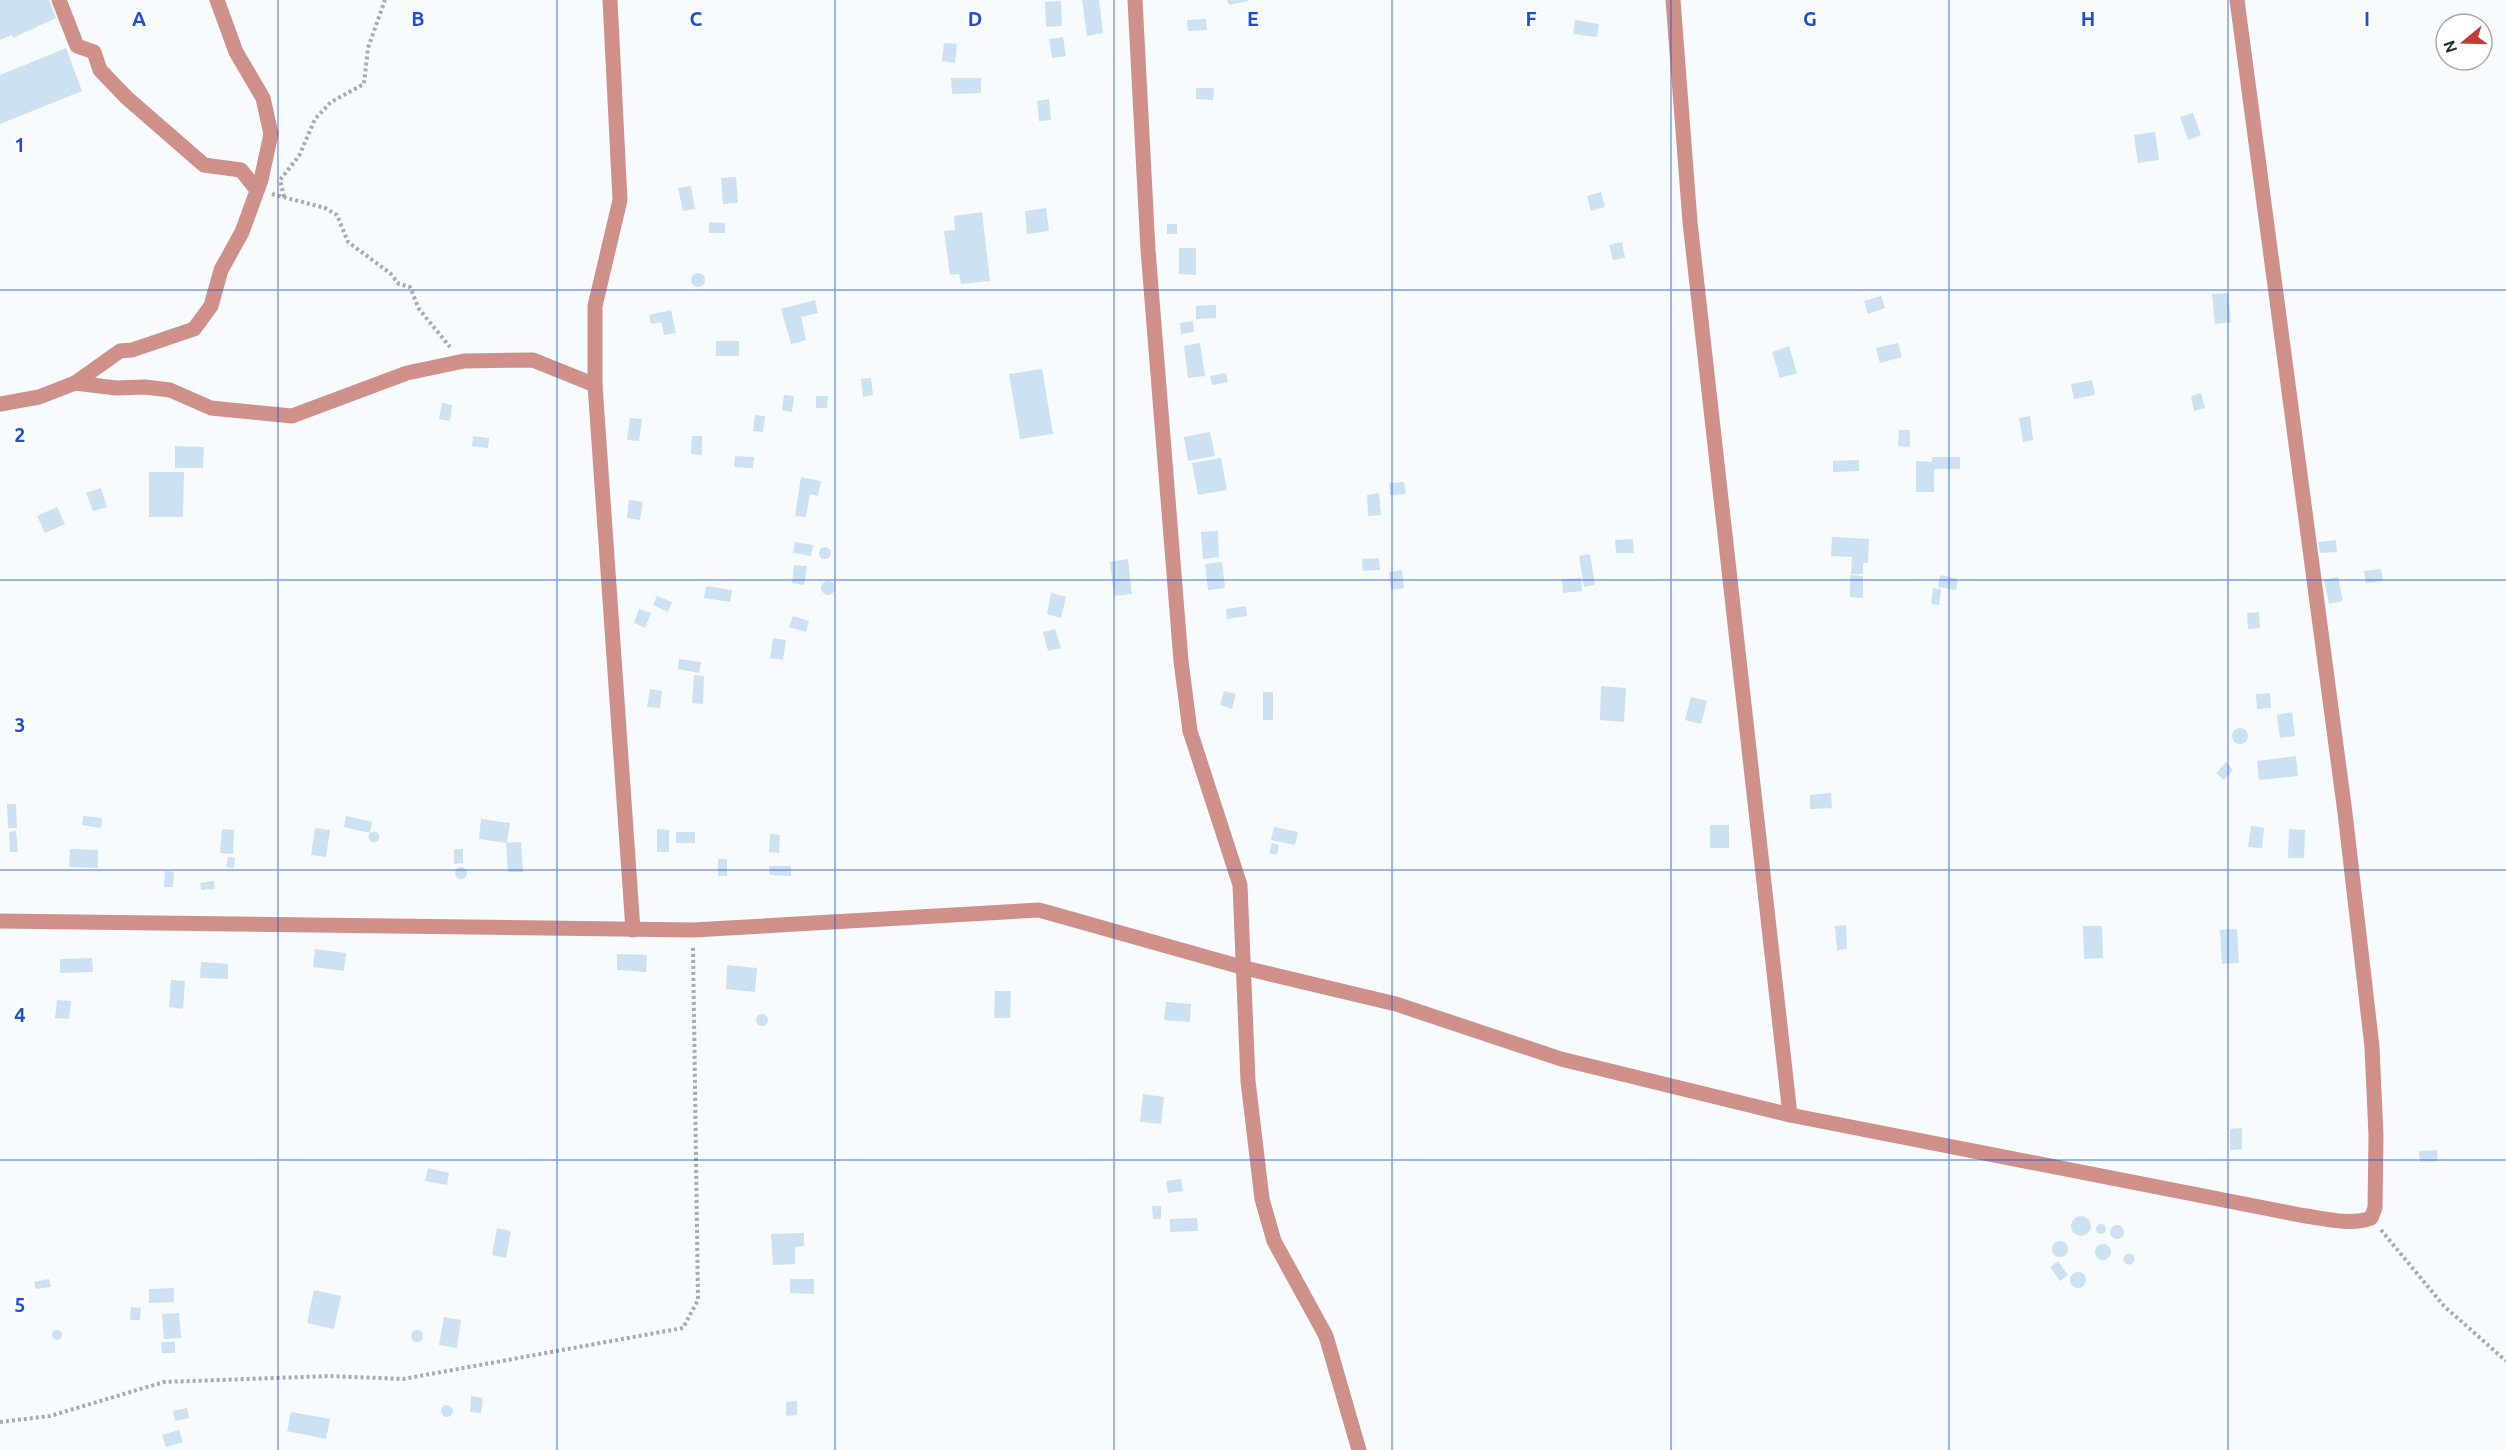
<svg xmlns="http://www.w3.org/2000/svg" width="2506" height="1450" viewBox="0 0 2506 1450" font-family="Ubuntu,sans-serif">
<style>
.building{fill:#cce1f1}
.lines{fill:none;stroke-linecap:round;stroke-linejoin:round}
.path{stroke:#a5abaf;stroke-width:4;stroke-dasharray:3 3;stroke-linecap:butt}
.minor{stroke:#ce9089;stroke-width:15}
.grid{fill:none;stroke:#1d4ed8;stroke-width:1.5;stroke-opacity:0.55}
.grid-label{font-size:20px;text-anchor:middle;font-weight:bold;fill:#1d4ed8;stroke:#fff;stroke-width:4.5;stroke-linejoin:round;paint-order:stroke}
</style>
<rect width="100%" height="100%" fill="#f7fbfe"/>
<g class="building">
<path d="M0,0H49L56,18L13,38L12,35L0,40Z"/>
<path d="M1082,0H1099L1103,33L1087,36Z"/>
<path d="M1227,0H1247L1248,1L1229,5Z"/>
<path d="M1061,1L1062,26L1046,27L1045,2Z"/>
<path d="M1206,19L1207,30L1188,31L1187,20Z"/>
<path d="M1575,20L1599,24L1597,37L1573,34Z"/>
<path d="M1063,37L1066,56L1052,58L1049,39Z"/>
<path d="M944,43L957,44L955,63L942,61Z"/>
<path d="M66,48L82,91L0,124V75Z"/>
<path d="M951,78H981V93L952,94Z"/>
<path d="M1196,88H1214L1213,100L1196,99Z"/>
<path d="M1049,99L1051,120L1039,121L1037,101Z"/>
<path d="M2193,113L2201,135L2188,140L2180,117Z"/>
<path d="M2155,132L2159,160L2138,163L2134,135Z"/>
<path d="M736,177L738,203L723,204L721,178Z"/>
<path d="M691,186L695,209L683,211L678,188Z"/>
<path d="M1601,192L1605,207L1591,211L1587,196Z"/>
<path d="M1046,208L1049,231L1027,234L1025,211Z"/>
<path d="M982,212L990,281L961,284L959,274L950,275L944,231L955,230L954,216Z"/>
<path d="M709,222L725,223V233H709Z"/>
<rect x="1167" y="224" width="10" height="10"/>
<path d="M1622,242L1625,258L1613,260L1609,245Z"/>
<path d="M1179,248H1196V275L1179,274Z"/>
<circle cx="698" cy="280" r="7"/>
<path d="M2228,293L2231,322L2215,324L2212,294Z"/>
<path d="M1881,296L1885,308L1868,314L1864,301Z"/>
<path d="M815,300L818,313L801,317L806,340L791,344L781,309Z"/>
<path d="M1216,305V318L1196,319V306Z"/>
<path d="M671,310L676,333L664,335L661,322L651,324L649,315Z"/>
<path d="M1193,321L1194,332L1181,334L1180,323Z"/>
<rect x="716" y="341" width="23" height="15"/>
<path d="M1200,343L1205,376L1188,378L1184,346Z"/>
<path d="M1898,343L1902,357L1880,363L1876,348Z"/>
<path d="M1789,346L1797,373L1780,378L1772,352Z"/>
<path d="M1042,369L1053,434L1020,439L1009,374Z"/>
<path d="M1226,373L1228,382L1212,385L1210,376Z"/>
<path d="M871,378L873,395L863,397L861,379Z"/>
<path d="M2092,380L2095,395L2074,399L2071,384Z"/>
<path d="M2201,393L2205,408L2194,411L2191,396Z"/>
<path d="M784,395L794,396L792,412L782,410Z"/>
<path d="M816,396H828L827,408H816Z"/>
<path d="M442,403L452,405L450,421L439,419Z"/>
<path d="M755,415L765,416L763,432L753,431Z"/>
<path d="M2030,416L2033,440L2023,442L2019,418Z"/>
<path d="M630,418L642,419L639,441L627,440Z"/>
<path d="M1899,430H1910V447L1898,446Z"/>
<path d="M1210,432L1215,456L1188,461L1184,437Z"/>
<path d="M473,436L489,438L488,448L472,446Z"/>
<path d="M692,436H702V455L691,454Z"/>
<path d="M175,446L204,447L203,468H175Z"/>
<path d="M735,456L754,457L753,468L734,467Z"/>
<path d="M1932,457H1960V469H1934V492H1916V461L1932,462Z"/>
<path d="M1221,458L1227,490L1198,495L1192,463Z"/>
<path d="M1859,460V471L1833,472V461Z"/>
<path d="M149,472H184L183,517H149Z"/>
<path d="M801,477L821,481L818,496L810,494L806,517L795,516Z"/>
<path d="M1404,482L1406,494L1390,495L1389,483Z"/>
<path d="M101,488L107,507L93,511L86,493Z"/>
<path d="M1379,493L1381,515L1368,516L1367,495Z"/>
<path d="M629,500L643,502L640,520L627,518Z"/>
<path d="M57,507L65,524L45,533L37,516Z"/>
<path d="M1218,531L1219,557L1203,559L1201,532Z"/>
<path d="M1832,537L1869,539L1868,563H1863V574H1851L1852,557L1831,556Z"/>
<path d="M1633,539L1634,553H1616L1615,540Z"/>
<path d="M2336,540L2337,552L2320,553L2318,542Z"/>
<path d="M795,542L813,545L811,556L793,553Z"/>
<circle cx="825" cy="553" r="6"/>
<path d="M1590,554L1595,585L1584,587L1579,556Z"/>
<path d="M1379,558L1380,570L1363,571L1362,559Z"/>
<path d="M1128,559L1132,594L1114,596L1110,562Z"/>
<path d="M1222,562L1225,588L1208,590L1205,564Z"/>
<path d="M794,565L807,566L804,585L792,583Z"/>
<path d="M2381,569L2383,581L2366,583L2364,571Z"/>
<path d="M1402,570L1404,588L1391,590L1389,572Z"/>
<path d="M1850,575L1863,576V598L1850,597Z"/>
<path d="M1940,575L1958,579L1956,590L1938,587Z"/>
<path d="M2338,577L2343,601L2329,604L2324,580Z"/>
<path d="M1581,578L1582,591L1563,593L1562,579Z"/>
<circle cx="828" cy="588" r="7"/>
<path d="M706,586L732,590L730,602L704,598Z"/>
<path d="M1933,588L1941,589L1939,605L1931,604Z"/>
<path d="M1051,593L1066,597L1061,618L1047,614Z"/>
<path d="M657,596L672,602L668,612L653,605Z"/>
<path d="M1246,606L1247,616L1227,619L1226,609Z"/>
<path d="M639,609L651,613L645,628L634,623Z"/>
<path d="M2259,612L2260,628L2248,629L2247,613Z"/>
<path d="M793,616L809,621L806,632L789,627Z"/>
<path d="M1055,629L1061,648L1048,651L1043,632Z"/>
<path d="M773,638L786,640L783,660L770,658Z"/>
<path d="M679,659L701,662L699,673L678,669Z"/>
<path d="M694,675L704,676L703,704L692,703Z"/>
<path d="M1601,686L1626,688L1624,722L1600,720Z"/>
<path d="M650,689L662,691L660,708L647,707Z"/>
<path d="M1224,691L1236,694L1232,709L1220,705Z"/>
<rect x="1263" y="692" width="10" height="28"/>
<path d="M2270,693L2271,708L2257,709L2256,694Z"/>
<path d="M1691,697L1707,701L1701,724L1685,720Z"/>
<path d="M2292,712L2295,736L2280,738L2277,715Z"/>
<circle cx="2240" cy="736" r="8"/>
<path d="M2296,756L2298,776L2259,780L2257,761Z"/>
<path d="M2226,762L2233,770L2224,780L2216,773Z"/>
<path d="M1831,793L1832,808L1810,809V795Z"/>
<path d="M7,804H16L17,828H8Z"/>
<path d="M83,816L102,818L101,828L82,825Z"/>
<path d="M346,816L372,822L370,833L344,827Z"/>
<path d="M481,819L510,823L507,843L479,839Z"/>
<rect x="1710" y="825" width="19" height="23"/>
<path d="M2251,826L2264,828L2262,848L2248,847Z"/>
<path d="M1274,827L1298,832L1295,845L1271,840Z"/>
<path d="M315,828L330,830L326,857L311,855Z"/>
<path d="M222,829L234,830L233,854L220,853Z"/>
<path d="M657,829L669,830V852H657Z"/>
<path d="M2289,829L2305,830L2304,858H2288Z"/>
<path d="M16,831L18,852H10L9,832Z"/>
<circle cx="374" cy="837" r="5.5"/>
<rect x="676" y="832" width="19" height="11"/>
<path d="M770,834L780,835L779,853L769,852Z"/>
<path d="M521,842L523,872H508L506,843Z"/>
<path d="M1272,843L1279,845L1277,855L1269,853Z"/>
<path d="M70,849L98,850V868L69,867Z"/>
<path d="M454,849H463V863L454,864Z"/>
<path d="M228,857L235,858L234,868L226,867Z"/>
<rect x="718" y="859" width="9" height="17"/>
<path d="M769,866H791V876L770,875Z"/>
<circle cx="461" cy="873" r="6"/>
<path d="M165,871L174,872L173,887H164Z"/>
<path d="M214,881L215,889L201,890L200,883Z"/>
<path d="M1846,925L1847,949L1837,950L1835,926Z"/>
<path d="M2083,926H2102L2103,958L2084,959Z"/>
<path d="M2237,929L2239,963L2222,964L2220,930Z"/>
<path d="M315,949L346,953L344,971L313,967Z"/>
<path d="M617,954L647,955L646,972L617,970Z"/>
<path d="M92,958L93,972L60,973V959Z"/>
<path d="M201,962L228,964V979L200,978Z"/>
<path d="M727,965L757,968L755,992L726,989Z"/>
<path d="M171,980L185,981L183,1009L169,1007Z"/>
<path d="M995,991H1011L1010,1018H994Z"/>
<path d="M57,1000L71,1001L69,1019L55,1018Z"/>
<path d="M1166,1002L1191,1004L1190,1022L1164,1020Z"/>
<circle cx="762" cy="1020" r="6"/>
<path d="M1143,1094L1164,1097L1161,1124L1140,1122Z"/>
<path d="M2242,1128V1149L2230,1150V1129Z"/>
<path d="M2437,1150L2438,1161L2420,1162L2419,1151Z"/>
<path d="M428,1168L449,1173L447,1185L425,1181Z"/>
<path d="M1181,1179L1183,1191L1168,1193L1166,1181Z"/>
<path d="M1152,1206H1161V1219H1153Z"/>
<circle cx="2081" cy="1226" r="10"/>
<path d="M1197,1218L1198,1231L1170,1232V1219Z"/>
<circle cx="2101" cy="1229" r="5"/>
<circle cx="2117" cy="1232" r="7"/>
<path d="M497,1228L511,1231L506,1258L492,1255Z"/>
<path d="M804,1233V1246L795,1247V1264L773,1265L771,1234Z"/>
<circle cx="2060" cy="1249" r="8"/>
<circle cx="2103" cy="1252" r="8"/>
<circle cx="2129" cy="1259" r="5.5"/>
<path d="M2058,1261L2068,1275L2060,1281L2050,1267Z"/>
<circle cx="2078" cy="1280" r="8"/>
<path d="M49,1279L51,1287L36,1289L34,1282Z"/>
<path d="M790,1279H814V1294L790,1293Z"/>
<path d="M174,1288V1302L149,1303V1289Z"/>
<path d="M314,1290L341,1296L334,1329L307,1323Z"/>
<path d="M131,1307L141,1308L140,1320H130Z"/>
<path d="M179,1313L181,1338L164,1339L162,1314Z"/>
<path d="M444,1317L461,1320L457,1348L439,1345Z"/>
<circle cx="57" cy="1335" r="5"/>
<circle cx="417" cy="1336" r="6"/>
<path d="M161,1342H175V1353H162Z"/>
<path d="M471,1396L483,1398L481,1413L470,1412Z"/>
<path d="M797,1401V1415L786,1416V1402Z"/>
<circle cx="447" cy="1411" r="6"/>
<path d="M187,1408L189,1418L175,1421L173,1411Z"/>
<path d="M291,1412L330,1419L326,1439L287,1431Z"/>
<path d="M179,1430L183,1442L166,1447L162,1435Z"/>
</g>
<g class="lines">
<g class="path">
<path d="M272,194L325,208L337,215L348,242L390,273L399,284L410,287L419,309L450,347"/>
<path d="M284,197L280,180L299,156L315,119L331,102L364,84L368,48L385,0"/>
<path d="M2381,1230L2444,1306L2506,1361"/>
<path d="M0,1422L50,1416L164,1382L330,1376L403,1379L683,1328L698,1300L693,945"/>
</g>
<g class="minor">
<path d="M59,0L77,46L94,52L100,70L127,98L204,165L241,170L257,190"/>
<path d="M610,0L620,200L595,306V385L633,930"/>
<path d="M1135,0L1148,250L1181,661L1190,731L1240,885L1248,1081L1262,1199L1274,1241L1326,1336L1359,1450"/>
<path d="M1673,0L1690,222L1790,1115"/>
<path d="M75,383L116,388L145,387L170,390L211,408L292,416L407,373L464,361L533,360L595,385"/>
<path d="M0,404L39,397L75,383L120,351L132,350L194,329L211,306L221,270L242,232L261,180L271,134L263,98L236,52L217,0"/>
<path d="M0,921L693,930L1039,910L1245,968L1396,1004L1561,1059L1790,1115L2300,1215C2322,1218 2350,1226 2371,1218L2375,1208L2376,1136L2372,1047L2345,813L2237,0"/>
</g>
</g>
<path class="grid" d="M278,0V1450M557,0V1450M835,0V1450M1114,0V1450M1392,0V1450M1671,0V1450M1949,0V1450M2228,0V1450M0,290H2506M0,580H2506M0,870H2506M0,1160H2506"/>
<g class="grid-label">
<text x="139" y="26">A</text>
<text x="418" y="26">B</text>
<text x="696" y="26">C</text>
<text x="975" y="26">D</text>
<text x="1253" y="26">E</text>
<text x="1531" y="26">F</text>
<text x="1810" y="26">G</text>
<text x="2088" y="26">H</text>
<text x="2367" y="26">I</text>
<text x="20" y="152">1</text>
<text x="20" y="442">2</text>
<text x="20" y="732">3</text>
<text x="20" y="1022">4</text>
<text x="20" y="1312">5</text>
</g>
<g transform="translate(2464 42) rotate(251)"><circle r="28" fill="#ffffff" stroke="#a7aaad" stroke-width="1.5"/>
<path d="M0-4.5L10 22L0 15L-10 22Z" fill="#c73933"/>
<text y="-9" font-size="16" font-weight="bold" text-anchor="middle" fill="#232b31">N</text>
</g>
</svg>
